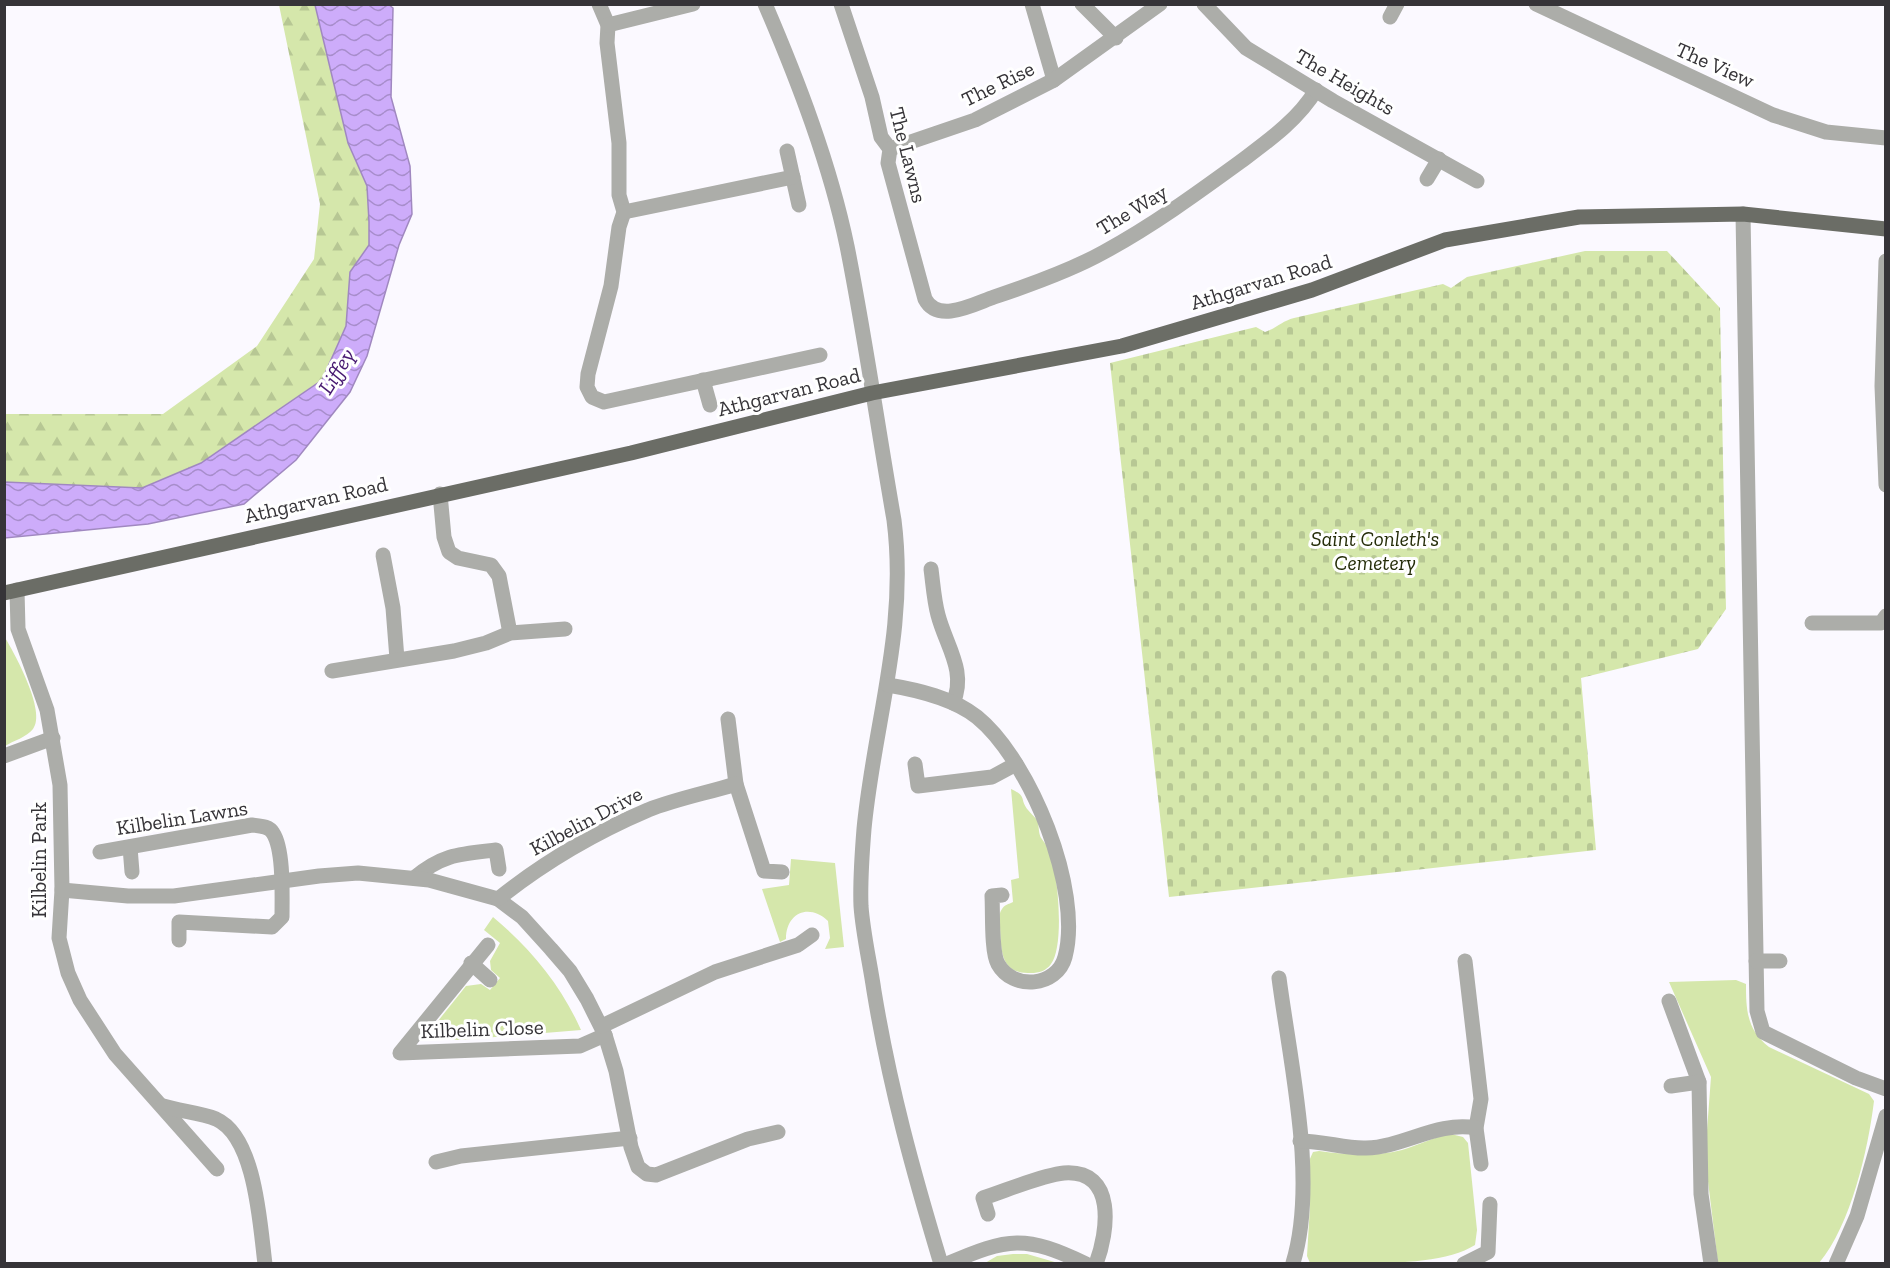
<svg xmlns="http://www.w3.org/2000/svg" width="1890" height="1268" viewBox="0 0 1890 1268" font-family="'Zilla Slab',serif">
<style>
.grass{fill:#d5e7ab}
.forest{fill:url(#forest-firs)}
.cemetery{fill:url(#cemetery-stones)}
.water{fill:url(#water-waves);stroke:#a088c0;stroke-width:1.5}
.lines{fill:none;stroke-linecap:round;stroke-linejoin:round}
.minor{stroke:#acada9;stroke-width:15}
.major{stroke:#6b6d66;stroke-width:15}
.labels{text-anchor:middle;stroke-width:6;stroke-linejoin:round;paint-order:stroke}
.street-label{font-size:21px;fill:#363438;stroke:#fff}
.park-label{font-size:21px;font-style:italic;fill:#252d09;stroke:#fff}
.water-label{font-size:22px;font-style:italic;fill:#471971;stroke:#fff}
</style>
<defs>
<pattern id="forest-firs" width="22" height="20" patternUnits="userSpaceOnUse" patternTransform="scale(1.5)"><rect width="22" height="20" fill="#d5e7ab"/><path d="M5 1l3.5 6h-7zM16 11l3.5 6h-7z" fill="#b7c794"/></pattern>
<pattern id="cemetery-stones" width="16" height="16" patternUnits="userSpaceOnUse" patternTransform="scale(1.5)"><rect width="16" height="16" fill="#d5e7ab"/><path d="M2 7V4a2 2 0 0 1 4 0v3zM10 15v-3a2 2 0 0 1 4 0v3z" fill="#b7c794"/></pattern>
<pattern id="water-waves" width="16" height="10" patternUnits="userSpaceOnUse" patternTransform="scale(1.5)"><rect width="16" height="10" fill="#cdacfa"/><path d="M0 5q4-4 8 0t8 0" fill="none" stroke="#a78dcb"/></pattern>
</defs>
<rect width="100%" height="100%" fill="#fbf9ff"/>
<g class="grass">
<path d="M4,636C14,652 47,712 33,729C27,737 13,741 5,746Z"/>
<path d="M1011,789C1028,797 1019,799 1028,810C1031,814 1035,817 1038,821C1040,843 1040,833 1049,850C1058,870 1065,946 1051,964C1046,971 1039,973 1031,973C1000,975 1001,949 1000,927C1000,921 998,914 1002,909C1004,905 1009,904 1013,902L1011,880L1019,878Z"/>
<path d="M791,859L835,863L844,947L825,949L830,938L828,921C809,903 786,913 786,939L780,942L762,889L789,885Z"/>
<path d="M493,917C531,949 561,985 581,1030L458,1040L437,1037L434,1026L466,986L481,984L490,990L500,978L491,970L490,961L500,943L484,930Z"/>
<path d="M1736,980L1746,984C1746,1010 1747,1030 1769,1047L1869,1094L1874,1101C1868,1150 1851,1225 1819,1263H1718L1705,1157L1711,1077L1669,982Z"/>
<path d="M1451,1134L1463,1137L1468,1143L1477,1230L1475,1245C1439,1268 1355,1263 1310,1263L1307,1256L1310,1206L1309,1161L1313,1152L1319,1151C1348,1155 1373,1157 1402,1150C1419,1145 1434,1137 1451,1134Z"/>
<path d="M1013,1254H1027L1058,1263H985L997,1256Z"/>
</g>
<path class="forest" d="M279,5H315L348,143L367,186L369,222V245L350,272L346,326L322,380L201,463L142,488L5,482L4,414H163L257,346L314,259L320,204Z"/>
<path class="cemetery" d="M1585,251H1667L1720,308L1726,609L1698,649L1581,678L1596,850L1169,897L1110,363L1256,327L1265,332C1277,328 1282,321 1294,318L1443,284L1451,288L1467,277Z"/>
<path class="water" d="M388,4L393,8L391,97L410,166L412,214L399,245L367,356L350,392L296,460L244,504L148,524L5,538V482L142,488L201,463L322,380L346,326L350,272L369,245V222L367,186L348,143L315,5Z"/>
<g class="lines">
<g class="minor">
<path d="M599,4L608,25L607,43L619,143V195L624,212L619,227L611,286L588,374L587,387L592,397L604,402L820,355"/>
<path d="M765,4C798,81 830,164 847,246C865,336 878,429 894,520C908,630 874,723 864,829C862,854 860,881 861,906C863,934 870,963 874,991C890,1088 913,1171 941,1264"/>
<path d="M841,4L872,97L881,137L890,149L888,163L925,299C938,324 974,304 994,297C1030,285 1070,271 1104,252C1152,226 1196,194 1240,162C1268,141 1298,120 1316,90"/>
<path d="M1032,4L1054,80"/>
<path d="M1082,4L1116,38"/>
<path d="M1204,4L1246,48L1333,101L1477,181"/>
<path d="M1536,4L1773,115L1826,132L1886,138"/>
<path d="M1390,17L1397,4"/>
<path d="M608,25L693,4"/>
<path d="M890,149L975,120L1054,80L1160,4"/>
<path d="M787,151L799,205"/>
<path d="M1427,179L1439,159"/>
<path d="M624,212L793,177"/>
<path d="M1743,214L1757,1011L1763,1032L1856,1078L1886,1089"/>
<path d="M1886,261L1882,386L1886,485"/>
<path d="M703,380L710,405"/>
<path d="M440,494L444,537L449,552L458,558L491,565L499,576L510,633"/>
<path d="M383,555L393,608L397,659"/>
<path d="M931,569C933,584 934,600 938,615C946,646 967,671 953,703"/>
<path d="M17,590L18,629L47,710L60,785L62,890L59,938L68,973L80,1000L115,1054L217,1169"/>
<path d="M1812,623H1881L1886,616"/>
<path d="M332,671L454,651L486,643L510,633L565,629"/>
<path d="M888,685C918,690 953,698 977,717C1030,760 1083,890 1065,957C1057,987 1013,991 998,964C991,952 993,912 992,896L1002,895"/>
<path d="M728,719L736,784L764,871L782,872"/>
<path d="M4,756L53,738"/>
<path d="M915,764L918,786L992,777L1016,764"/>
<path d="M130,847L132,872"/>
<path d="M100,852L252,825C260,826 269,826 273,833C284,850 282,896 282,917L272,927L179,922V940"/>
<path d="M414,878C443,854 460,854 496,850L499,869"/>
<path d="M62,890L128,896H174L319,876L358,873L429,880L498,899L522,917L551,949L570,971L587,999L605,1035L616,1071L631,1147L638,1167L647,1174L656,1175L748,1139L778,1132"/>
<path d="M498,899C543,863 594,833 648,810C676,799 707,793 736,784"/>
<path d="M488,945L400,1053L580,1046L605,1035"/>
<path d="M1465,961L1481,1099L1476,1128L1481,1164"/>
<path d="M1756,961H1780"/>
<path d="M471,963L490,980"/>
<path d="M1279,978C1290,1063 1318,1181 1293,1263"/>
<path d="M1669,1001L1699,1082L1701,1194L1711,1264"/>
<path d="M602,1026L715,972L798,945L812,935"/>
<path d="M1671,1086L1699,1082"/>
<path d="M163,1106C179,1111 201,1113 216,1119C256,1137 260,1226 265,1264"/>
<path d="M1300,1141C1323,1141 1347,1149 1366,1148C1404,1147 1437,1121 1476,1128"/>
<path d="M436,1162L461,1156L630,1138"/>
<path d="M988,1214L983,1198C1005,1191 1042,1175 1064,1173C1117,1169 1108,1232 1096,1264"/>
<path d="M947,1264C1009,1237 1025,1235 1086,1264"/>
<path d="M1464,1264L1488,1252L1490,1204"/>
<path d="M1836,1264L1857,1216L1886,1116"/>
</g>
<path class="major" d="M4,593L631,453L872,393L1122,346L1312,290L1445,240L1579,217L1743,214L1886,229"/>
</g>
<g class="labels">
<g class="street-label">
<text transform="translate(1715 65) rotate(24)" y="7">The View</text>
<text transform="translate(1345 82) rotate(30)" y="7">The Heights</text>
<text transform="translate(998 84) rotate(-26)" y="7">The Rise</text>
<text transform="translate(908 155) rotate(76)" y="7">The Lawns</text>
<text transform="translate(1132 210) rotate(-31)" y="7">The Way</text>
<text transform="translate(1261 282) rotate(-17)" y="7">Athgarvan Road</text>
<text transform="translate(789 392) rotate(-14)" y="7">Athgarvan Road</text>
<text transform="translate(316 500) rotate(-13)" y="7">Athgarvan Road</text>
<text transform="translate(182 818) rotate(-9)" y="7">Kilbelin Lawns</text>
<text transform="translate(586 821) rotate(-28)" y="7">Kilbelin Drive</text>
<text transform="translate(39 860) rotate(-90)" y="7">Kilbelin Park</text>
<text transform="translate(482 1029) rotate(-2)" y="7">Kilbelin Close</text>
</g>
<g class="park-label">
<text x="1375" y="546">Saint Conleth's<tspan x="1375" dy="24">Cemetery</tspan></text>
</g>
<g class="water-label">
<text transform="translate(336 371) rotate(-58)" y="8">Liffey</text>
</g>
</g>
<rect width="1890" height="1268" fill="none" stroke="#363438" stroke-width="12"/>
</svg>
